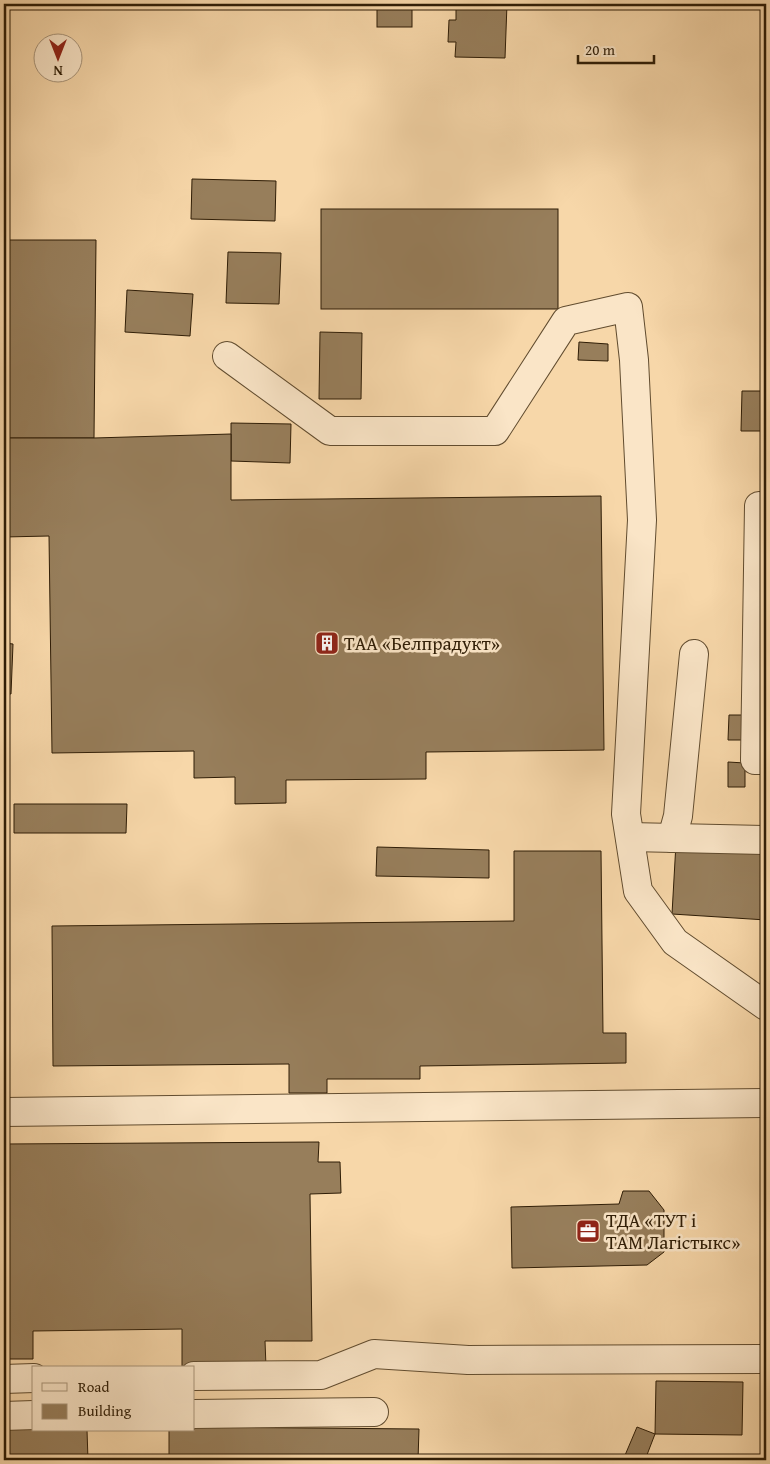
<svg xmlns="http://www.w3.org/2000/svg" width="770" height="1464" viewBox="0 0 770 1464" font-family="'Gentium Book Plus',serif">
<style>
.building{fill:#977e5b;stroke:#2f1d06}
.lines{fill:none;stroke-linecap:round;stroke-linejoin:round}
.minor-casing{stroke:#614c2f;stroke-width:30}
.minor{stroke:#fae5c7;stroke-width:28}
.labels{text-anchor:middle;stroke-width:5;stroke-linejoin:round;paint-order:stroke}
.poi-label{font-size:19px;fill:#2f1d06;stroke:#fae5c7;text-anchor:start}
</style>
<rect width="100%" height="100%" fill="#f7d7a9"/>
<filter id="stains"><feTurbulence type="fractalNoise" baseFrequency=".004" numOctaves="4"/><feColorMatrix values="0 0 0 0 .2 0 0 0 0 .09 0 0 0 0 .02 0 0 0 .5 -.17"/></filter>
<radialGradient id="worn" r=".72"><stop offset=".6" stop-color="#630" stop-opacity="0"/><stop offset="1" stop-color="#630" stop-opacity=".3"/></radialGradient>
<g class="building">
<rect x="377" y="4" width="35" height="23"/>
<path d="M456,4H507L505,58L455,57L456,42H448L449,20H456Z"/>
<path d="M192,179L276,181L275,221L191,219Z"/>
<rect x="321" y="209" width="237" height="100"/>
<path d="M4,240H96L94,438H4Z"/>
<path d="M228,252L281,253L279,304L226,303Z"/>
<path d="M127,290L193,294L190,336L125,332Z"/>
<path d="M320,332L362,333L361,399H319Z"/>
<path d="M579,342L608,344V361L578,360Z"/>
<path d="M742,391H766V431H741Z"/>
<path d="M231,423L291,424L290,463L231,461Z"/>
<path d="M231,434V500L601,496L604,750L426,752V779L286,780V803L235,804V777L194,778V751L52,753L49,536L4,537V438H94Z"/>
<path d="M4,643L13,644L11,694L4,693Z"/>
<path d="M729,715H745V740H728Z"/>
<path d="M728,762L745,763V787H728Z"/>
<path d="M14,804H127L126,833H14Z"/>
<path d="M676,843L766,849V920L672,914Z"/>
<path d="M377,847L489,850V878L376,876Z"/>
<path d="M514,851H601L603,1033H626V1063L420,1066V1079H327V1093H289V1064L53,1066L52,926L514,921Z"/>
<path d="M319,1142L318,1162H340L341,1193L310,1194L312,1341H265L266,1367L182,1368V1329L33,1331V1359H4V1144Z"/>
<path d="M623,1191H649L664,1210V1252L647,1265L512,1268L511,1207L619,1204Z"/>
<path d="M656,1381L743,1382L742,1435L655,1434Z"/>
<path d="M34,1423V1430H87L88,1460H4V1424Z"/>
<path d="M194,1427L419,1429L418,1460H169V1430H194Z"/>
<path d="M637,1427L655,1434L645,1460H623Z"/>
</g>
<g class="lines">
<g class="minor-casing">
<g id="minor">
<path d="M227,356L330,431H495L566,321L628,307L634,360L642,520L626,814L638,891L675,942L766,1006"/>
<path d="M766,507L759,506L755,760H766"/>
<path d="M630,837L766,840"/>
<path d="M672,838L678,816L694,654"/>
<path d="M4,1112L766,1103"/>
<path d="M194,1376L321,1375L374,1354L468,1360L766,1359"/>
<path d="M4,1379L34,1378"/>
<path d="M194,1414L374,1412"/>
<path d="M4,1416L34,1415"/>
</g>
</g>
<use href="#minor" class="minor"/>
</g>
<defs>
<g id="building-square" transform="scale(1.25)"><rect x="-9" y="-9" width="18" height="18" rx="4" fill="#8f2418" stroke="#fae5c7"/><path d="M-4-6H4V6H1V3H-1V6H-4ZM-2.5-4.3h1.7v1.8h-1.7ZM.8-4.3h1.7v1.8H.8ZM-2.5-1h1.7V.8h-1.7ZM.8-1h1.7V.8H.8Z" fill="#fff"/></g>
<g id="office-square" transform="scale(1.25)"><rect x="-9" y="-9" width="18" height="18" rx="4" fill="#8f2418" stroke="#fae5c7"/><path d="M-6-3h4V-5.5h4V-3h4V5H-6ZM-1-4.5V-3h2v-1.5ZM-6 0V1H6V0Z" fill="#fff"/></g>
</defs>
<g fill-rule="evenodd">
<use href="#building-square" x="327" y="643"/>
<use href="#office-square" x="588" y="1231"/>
</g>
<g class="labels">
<g class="poi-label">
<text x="344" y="650">ТАА «Белпрадукт»</text>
<text x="606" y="1227">ТДА «ТУТ і<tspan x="606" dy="22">ТАМ Лагістыкс»</tspan></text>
</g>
</g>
<rect width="770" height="1464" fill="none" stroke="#f7d7a9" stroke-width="20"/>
<rect x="5" y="5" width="760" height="1454" fill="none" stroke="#2f1d06" stroke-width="2.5"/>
<rect x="10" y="10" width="750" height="1444" fill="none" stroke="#2f1d06"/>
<rect x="32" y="1366" width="162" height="65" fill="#fae5c7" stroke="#a9957a"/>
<rect x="42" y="1383" width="25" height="8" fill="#fae5c7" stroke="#a9957a"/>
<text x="78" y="1392" font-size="15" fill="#2f1d06">Road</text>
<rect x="42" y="1404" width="25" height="15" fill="#977e5b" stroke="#a9957a"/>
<text x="78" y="1416" font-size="15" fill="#2f1d06">Building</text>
<g transform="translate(58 58) rotate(180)"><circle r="24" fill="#fae5c7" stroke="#a9957a"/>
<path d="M0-4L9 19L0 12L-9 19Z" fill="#8f2418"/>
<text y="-8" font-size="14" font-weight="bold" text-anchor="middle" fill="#2f1d06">N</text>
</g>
<path d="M578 55v8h76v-8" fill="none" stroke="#2f1d06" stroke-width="2.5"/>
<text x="585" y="55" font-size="15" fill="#2f1d06" stroke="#fae5c7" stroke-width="4" paint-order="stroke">20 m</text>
<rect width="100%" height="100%" filter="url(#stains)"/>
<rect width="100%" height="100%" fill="url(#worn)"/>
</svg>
